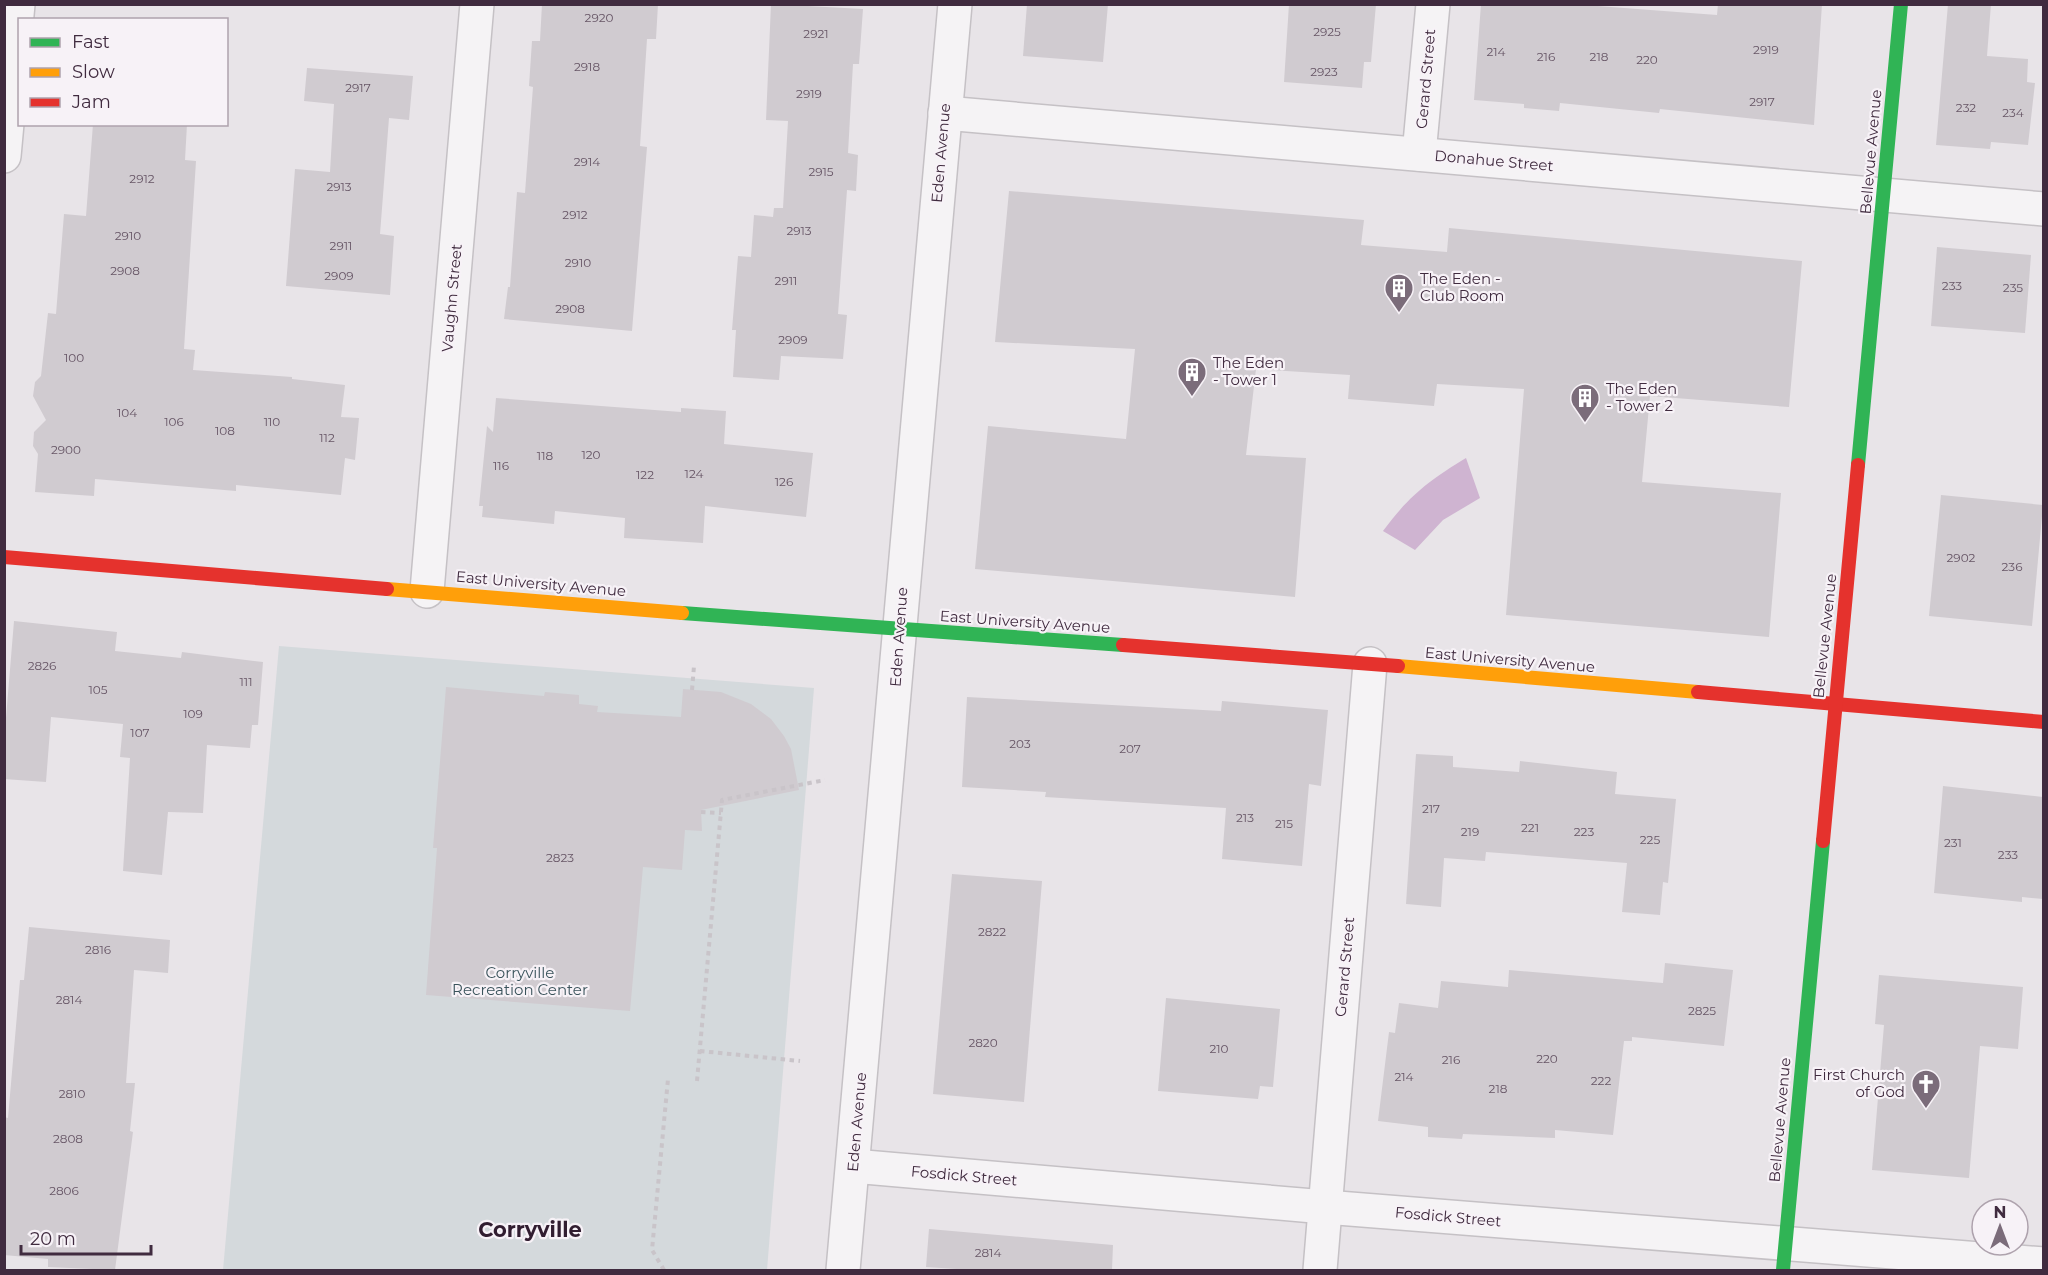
<svg xmlns="http://www.w3.org/2000/svg" width="2048" height="1275" viewBox="0 0 2048 1275" font-family="Montserrat,sans-serif">
<style>
.green{fill:#d4d9dc}
.water{fill:#cfb4d1}
.building{fill:#d0cbd0}
.lines{fill:none;stroke-linecap:round;stroke-linejoin:round}
.street-casing{stroke:#c5c1c5;stroke-width:36}
.path{stroke:#c9c4c9;stroke-width:4;stroke-dasharray:4.5 4.5;stroke-linecap:butt}
.street{stroke:#f5f3f5;stroke-width:33}
.fast{stroke:#30b455;stroke-width:14}
.slow{stroke:#ff9f0a;stroke-width:14}
.jam{stroke:#e5322d;stroke-width:14}
.labels{text-anchor:middle;stroke-width:4.5;stroke-linejoin:round;paint-order:stroke}
.number-label{font-size:12px;fill:#665565}
.street-label{font-size:15px;fill:#402b3f;stroke:#f7f2f7}
.poi-label{font-size:15px;fill:#402b3f;stroke:#f7f2f7;text-anchor:start}
.park-label{font-size:15px;fill:#3a535b;stroke:#f7f2f7}
.district-label{font-size:21px;font-weight:bold;fill:#311d30;stroke:#f7f2f7}
</style>
<rect width="100%" height="100%" fill="#e8e4e8"/>
<path class="green" d="M279,646L814,688L767,1270H223Z"/>
<path class="water" d="M1466,458L1480,498L1443,520L1415,550L1383,531C1409,496 1428,481 1466,458Z"/>
<g class="building">
<path d="M542,4H658L656,39H647L640,146L647,147L632,331L504,319L508,287H510L517,192L525,193L533,87L529,86L532,41H540Z"/>
<path d="M771,4L863,9L859,64H853L848,153L858,155L856,191L847,190L838,314L847,315L843,359L781,356L779,380L733,377L736,330H732L738,256L751,257L754,215L773,217L774,208H783L788,121L766,120Z"/>
<path d="M1027,4H1108L1103,62L1023,56Z"/>
<path d="M1289,4H1376L1371,62H1364L1362,88L1284,82Z"/>
<path d="M1481,4H1571L1717,15L1718,4H1822L1814,125L1660,109L1659,113L1560,103L1559,111L1524,108V104L1474,100Z"/>
<path d="M1948,4H1991L1987,56L2028,59L2027,82L2035,83L2028,145L1991,142L1990,149L1936,145Z"/>
<path d="M307,68L413,76L409,120L389,118L380,234L394,236L390,295L286,286L295,169L330,172L334,104L304,101Z"/>
<path d="M93,124H187L185,160L196,161L184,349L195,350L193,370L292,377V379L345,385L341,417L359,418L355,460L345,458L341,495L236,485V491L95,479L94,496L35,492L38,454L33,446L34,432L46,420L33,396L35,382L41,376L48,313L56,314L64,214L86,216Z"/>
<path d="M1009,191L1364,220L1361,245L1447,252L1449,228L1802,261L1789,407L1650,396L1642,482L1781,493L1769,637L1506,615L1524,389L1437,384L1434,406L1348,399L1350,375L1256,369L1246,455L1306,458L1295,597L975,569L988,426L1126,439L1135,349L995,342Z"/>
<path d="M1937,247L2031,255L2025,333L1931,326Z"/>
<path d="M496,398L681,412V408L726,411L724,444L813,453L806,517L705,506L703,543L624,538L625,518L555,511L554,524L482,517L483,506H479L487,426L493,432Z"/>
<path d="M1941,495L2043,505L2032,626L1929,616Z"/>
<path d="M14,621L117,632L115,651L181,658L182,652L263,662L258,725H252L250,748L207,745L203,813L168,812L162,875L123,871L130,758L120,757L123,724L51,717L46,782L4,779V742Z"/>
<path d="M446,687L544,696L545,692L579,695V704L598,706L597,712L681,717L683,689L721,692L751,704L771,719L784,736L791,749L799,790L701,810L702,831L685,830L682,870L643,867L630,1011L426,995L437,848H433Z"/>
<path d="M967,697L1221,711L1222,701L1328,710L1321,786L1309,784L1302,866L1222,859L1226,808L1045,797L1046,792L962,787Z"/>
<path d="M1416,754L1453,756V767L1519,772L1520,761L1617,772L1615,794L1676,799L1668,883L1663,882L1660,915L1622,912L1627,863L1486,852L1485,861L1444,858L1441,907L1406,904Z"/>
<path d="M1943,786L2043,797V899L2022,897V902L1934,893Z"/>
<path d="M952,874L1042,881L1024,1102L933,1094Z"/>
<path d="M29,927L170,940L168,973L134,970L126,1083H135L130,1131L133,1132L115,1270L48,1267V1259L4,1255V1117L8,1118L20,980H24Z"/>
<path d="M1665,963L1733,970L1724,1046L1632,1037V1041H1624L1613,1135L1555,1130V1138L1463,1134L1462,1139L1428,1137V1127L1378,1121L1389,1032L1395,1033L1399,1003L1438,1008L1441,981L1508,987L1509,970L1663,983Z"/>
<path d="M1879,975L2023,987L2018,1049L1980,1046L1969,1178L1872,1170L1884,1025L1875,1024Z"/>
<path d="M1166,998L1280,1009L1273,1087L1260,1086L1258,1099L1158,1091Z"/>
<path d="M929,1229L1113,1245L1112,1270H972L926,1267Z"/>
</g>
<g class="lines">
<g class="street-casing">
<g id="street">
<path d="M945,113L2044,209"/>
<path d="M1419,154L1433,4"/>
<path d="M4,156L18,4"/>
<path d="M427,591L477,4"/>
<path d="M853,1166L1325,1207L2044,1264"/>
<path d="M843,1270L955,4"/>
<path d="M1320,1270L1370,664"/>
</g>
</g>
<g class="path">
<path d="M692,690L694,666"/>
<path d="M701,812L721,813"/>
<path d="M700,1051L800,1061"/>
<path d="M697,1081L722,800L825,780"/>
<path d="M664,1270L652,1250L668,1079"/>
</g>
<use href="#street" class="street"/>
<g class="fast">
<path d="M1858,465L1901,4"/>
<path d="M682,613L1123,645"/>
<path d="M1783,1270L1823,841"/>
</g>
<g class="slow">
<path d="M387,589L682,613"/>
<path d="M1398,666L1698,692"/>
</g>
<g class="jam">
<path d="M4,557L387,589"/>
<path d="M1123,645L1398,666"/>
<path d="M1698,692L2044,722"/>
<path d="M1823,841L1858,465"/>
</g>
</g>
<defs>
<g id="building-pin" transform="scale(1.5)"><path d="M0 17L-7.5 6A9.5 9.5 0 1 1 7.5 6Z" fill="#7b6c7a" stroke="#f7f2f7"/><path d="M-4-6H4V6H1V3H-1V6H-4ZM-2.5-4.3h1.7v1.8h-1.7ZM.8-4.3h1.7v1.8H.8ZM-2.5-1h1.7V.8h-1.7ZM.8-1h1.7V.8H.8Z" fill="#fff"/></g>
<g id="church-pin" transform="scale(1.5)"><path d="M0 17L-7.5 6A9.5 9.5 0 1 1 7.5 6Z" fill="#7b6c7a" stroke="#f7f2f7"/><path d="M-1.2-6h2.4v3.5h3.3v2.4h-3.3V6h-2.4V-.1h-3.3v-2.4h3.3Z" fill="#fff"/></g>
</defs>
<g fill-rule="evenodd">
<use href="#building-pin" x="1399" y="288"/>
<use href="#building-pin" x="1192" y="372"/>
<use href="#building-pin" x="1585" y="398"/>
<use href="#church-pin" x="1926" y="1084"/>
</g>
<g class="labels">
<g class="number-label">
<text x="599" y="22">2920</text>
<text x="1327" y="36">2925</text>
<text x="816" y="38">2921</text>
<text x="1766" y="54">2919</text>
<text x="1496" y="56">214</text>
<text x="1546" y="61">216</text>
<text x="1599" y="61">218</text>
<text x="1647" y="64">220</text>
<text x="587" y="71">2918</text>
<text x="1324" y="76">2923</text>
<text x="358" y="92">2917</text>
<text x="809" y="98">2919</text>
<text x="1762" y="106">2917</text>
<text x="1966" y="112">232</text>
<text x="2013" y="117">234</text>
<text x="587" y="166">2914</text>
<text x="821" y="176">2915</text>
<text x="142" y="183">2912</text>
<text x="339" y="191">2913</text>
<text x="575" y="219">2912</text>
<text x="799" y="235">2913</text>
<text x="128" y="240">2910</text>
<text x="341" y="250">2911</text>
<text x="578" y="267">2910</text>
<text x="125" y="275">2908</text>
<text x="339" y="280">2909</text>
<text x="786" y="285">2911</text>
<text x="1952" y="290">233</text>
<text x="2013" y="292">235</text>
<text x="570" y="313">2908</text>
<text x="793" y="344">2909</text>
<text x="74" y="362">100</text>
<text x="127" y="417">104</text>
<text x="174" y="426">106</text>
<text x="272" y="426">110</text>
<text x="225" y="435">108</text>
<text x="327" y="442">112</text>
<text x="66" y="454">2900</text>
<text x="591" y="459">120</text>
<text x="545" y="460">118</text>
<text x="501" y="470">116</text>
<text x="694" y="478">124</text>
<text x="645" y="479">122</text>
<text x="784" y="486">126</text>
<text x="1961" y="562">2902</text>
<text x="2012" y="571">236</text>
<text x="42" y="670">2826</text>
<text x="246" y="686">111</text>
<text x="98" y="694">105</text>
<text x="193" y="718">109</text>
<text x="140" y="737">107</text>
<text x="1020" y="748">203</text>
<text x="1130" y="753">207</text>
<text x="1431" y="813">217</text>
<text x="1245" y="822">213</text>
<text x="1284" y="828">215</text>
<text x="1530" y="832">221</text>
<text x="1470" y="836">219</text>
<text x="1584" y="836">223</text>
<text x="1650" y="844">225</text>
<text x="1953" y="847">231</text>
<text x="2008" y="859">233</text>
<text x="560" y="862">2823</text>
<text x="992" y="936">2822</text>
<text x="98" y="954">2816</text>
<text x="69" y="1004">2814</text>
<text x="1702" y="1015">2825</text>
<text x="983" y="1047">2820</text>
<text x="1219" y="1053">210</text>
<text x="1547" y="1063">220</text>
<text x="1451" y="1064">216</text>
<text x="1404" y="1081">214</text>
<text x="1601" y="1085">222</text>
<text x="1498" y="1093">218</text>
<text x="72" y="1098">2810</text>
<text x="68" y="1143">2808</text>
<text x="64" y="1195">2806</text>
<text x="988" y="1257">2814</text>
</g>
<g class="street-label">
<text transform="translate(1426 79) rotate(-85)" y="5">Gerard Street</text>
<text transform="translate(1871 152) rotate(-85)" y="5">Bellevue Avenue</text>
<text transform="translate(941 153) rotate(-85)" y="5">Eden Avenue</text>
<text transform="translate(1494 161) rotate(5)" y="5">Donahue Street</text>
<text transform="translate(452 298) rotate(-85)" y="5">Vaughn Street</text>
<text transform="translate(541 584) rotate(5)" y="5">East University Avenue</text>
<text transform="translate(1025 622) rotate(4)" y="5">East University Avenue</text>
<text transform="translate(1825 636) rotate(-84)" y="5">Bellevue Avenue</text>
<text transform="translate(899 637) rotate(-86)" y="5">Eden Avenue</text>
<text transform="translate(1510 660) rotate(5)" y="5">East University Avenue</text>
<text transform="translate(1345 967) rotate(-85)" y="5">Gerard Street</text>
<text transform="translate(1780 1120) rotate(-85)" y="5">Bellevue Avenue</text>
<text transform="translate(857 1122) rotate(-85)" y="5">Eden Avenue</text>
<text transform="translate(964 1176) rotate(5)" y="5">Fosdick Street</text>
<text transform="translate(1448 1217) rotate(5)" y="5">Fosdick Street</text>
</g>
<g class="poi-label">
<text x="1420" y="284">The Eden -<tspan x="1420" dy="17">Club Room</tspan></text>
<text x="1213" y="368">The Eden<tspan x="1213" dy="17">- Tower 1</tspan></text>
<text x="1606" y="394">The Eden<tspan x="1606" dy="17">- Tower 2</tspan></text>
<text x="1905" y="1080" text-anchor="end">First Church<tspan x="1905" dy="17">of God</tspan></text>
</g>
<g class="park-label">
<text x="520" y="978">Corryville<tspan x="520" dy="17">Recreation Center</tspan></text>
</g>
<g class="district-label">
<text x="530" y="1237">Corryville</text>
</g>
</g>
<rect width="2048" height="1275" fill="none" stroke="#402b3f" stroke-width="12"/>
<rect x="18" y="18" width="210" height="108" fill="#f7f2f7" stroke="#aea2ad" stroke-width="1.5"/>
<rect x="30" y="38" width="30" height="9" fill="#30b455" stroke="#aea2ad" stroke-width="1.5"/>
<text x="72" y="48" font-size="18" fill="#402b3f">Fast</text>
<rect x="30" y="68" width="30" height="9" fill="#ff9f0a" stroke="#aea2ad" stroke-width="1.5"/>
<text x="72" y="78" font-size="18" fill="#402b3f">Slow</text>
<rect x="30" y="98" width="30" height="9" fill="#e5322d" stroke="#aea2ad" stroke-width="1.5"/>
<text x="72" y="108" font-size="18" fill="#402b3f">Jam</text>
<g transform="translate(2000 1227)"><circle r="28" fill="#f7f2f7" stroke="#aea2ad" stroke-width="1.5"/>
<path d="M0-4.5L10 22L0 15L-10 22Z" fill="#7b6c7a"/>
<text y="-9" font-size="16" font-weight="bold" text-anchor="middle" fill="#402b3f">N</text>
</g>
<path d="M21 1245v9h130v-9" fill="none" stroke="#402b3f" stroke-width="3"/>
<text x="30" y="1245" font-size="18" fill="#402b3f" stroke="#f7f2f7" stroke-width="4.5" paint-order="stroke">20 m</text>
</svg>
